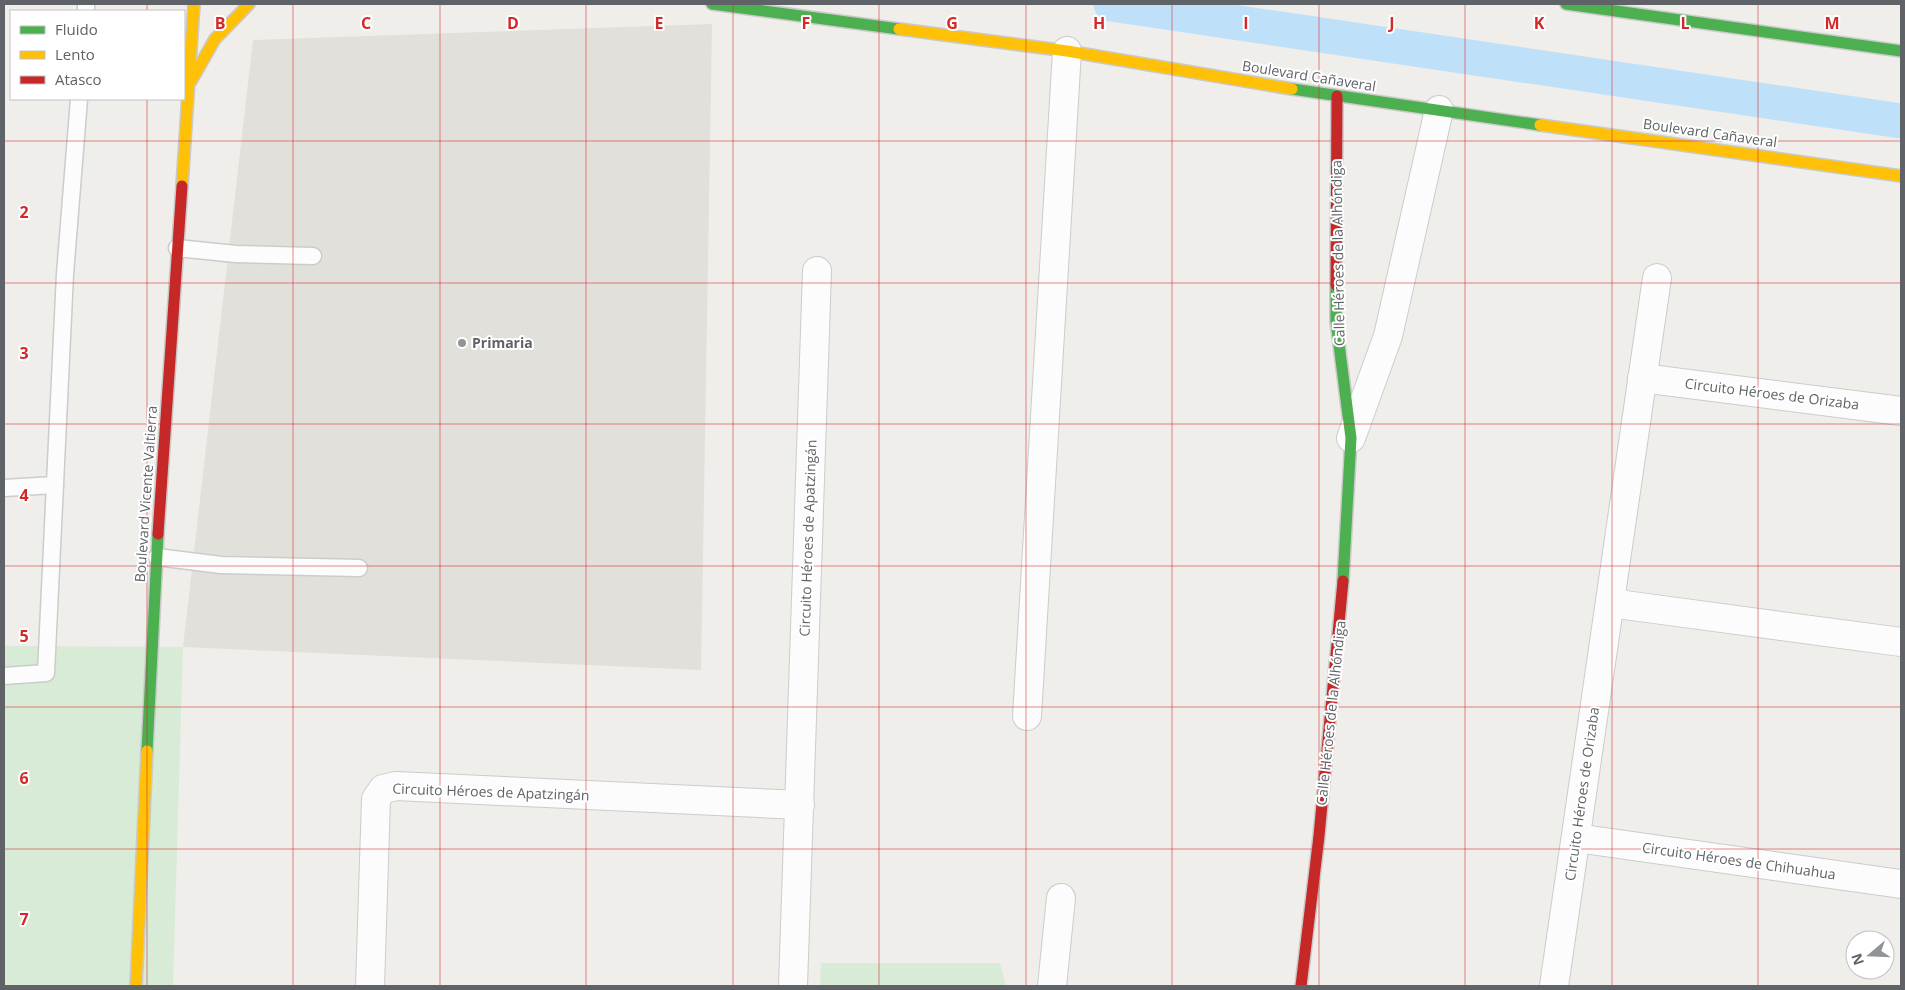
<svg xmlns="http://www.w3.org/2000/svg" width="1905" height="990" viewBox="0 0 1905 990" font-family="'Open Sans',sans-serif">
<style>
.education{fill:#e2e0da}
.green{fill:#d8ebd6}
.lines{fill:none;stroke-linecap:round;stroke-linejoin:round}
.canal{stroke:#bfe0f9;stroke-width:35}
.lane-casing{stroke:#cbcccc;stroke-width:19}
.street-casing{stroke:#cbcccc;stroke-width:30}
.fast-casing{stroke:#cacacb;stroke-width:14}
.slow-casing{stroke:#cacacb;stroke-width:14}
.jam-casing{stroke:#cacacb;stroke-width:14}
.lane{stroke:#fdfcfc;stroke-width:16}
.street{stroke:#fdfcfc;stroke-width:28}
.fast{stroke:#4caf50;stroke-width:11}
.slow{stroke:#ffc107;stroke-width:11}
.jam{stroke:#c62828;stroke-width:11}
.grid{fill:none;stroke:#d62828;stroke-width:1;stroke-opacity:0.55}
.poi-dot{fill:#919496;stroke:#fff;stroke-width:2}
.labels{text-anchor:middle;stroke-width:4;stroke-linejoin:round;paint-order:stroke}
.street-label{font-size:14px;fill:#5f6368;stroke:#fff}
.poi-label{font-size:14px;font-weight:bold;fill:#5f6368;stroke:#fff;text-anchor:start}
.grid-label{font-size:16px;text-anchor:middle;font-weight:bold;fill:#d62828;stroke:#fff;stroke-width:4;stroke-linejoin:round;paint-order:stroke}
</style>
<rect width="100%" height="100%" fill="#efeeea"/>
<path class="education" d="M712,24L701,670L183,647L253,40Z"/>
<g class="green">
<path d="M4,646L183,647L173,986H4Z"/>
<path d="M821,963H1000L1006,986H820Z"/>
</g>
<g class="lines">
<path class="canal" d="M1111,4L1901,121"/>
<g class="lane-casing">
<g id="lane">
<path d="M86,11V4"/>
<path d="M177,248L236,254L313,256"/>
<path d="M4,488L55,485"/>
<path d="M157,557L221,565L359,568"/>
<path d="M4,676L46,673L65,274L79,99"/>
</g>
</g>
<g class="street-casing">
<g id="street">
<path d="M1642,378L1901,411"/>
<path d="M1351,438L1388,336L1439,110"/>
<path d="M1610,603L1901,642"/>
<path d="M1027,716L1067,51"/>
<path d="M1576,838L1901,884"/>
<path d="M370,986L376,799L383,789L396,786L800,805"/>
<path d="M793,986L817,271"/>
<path d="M1052,986L1061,898"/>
<path d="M1554,986L1657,278"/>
</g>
</g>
<g class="fast-casing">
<g id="fast">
<path d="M712,4L899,29"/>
<path d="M1566,4L1901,51"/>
<path d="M1292,89L1540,125"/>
<path d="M1336,285V321L1351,438L1343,581"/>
<path d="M147,751L158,534"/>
</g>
</g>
<g class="slow-casing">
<g id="slow">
<path d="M899,29L1067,51L1292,89"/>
<path d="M191,81L215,39L249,4"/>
<path d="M1540,125L1901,176"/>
<path d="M182,186L194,4"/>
<path d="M136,986L147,751"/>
</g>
</g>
<g class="jam-casing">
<g id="jam">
<path d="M1336,285L1337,96"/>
<path d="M158,534L182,186"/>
<path d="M1301,986L1319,836L1343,581"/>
</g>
</g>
<use href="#lane" class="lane"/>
<use href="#street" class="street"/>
<use href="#fast" class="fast"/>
<use href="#slow" class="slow"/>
<use href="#jam" class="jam"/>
</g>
<path class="grid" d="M147,4V11M293,4V986M440,4V986M586,4V986M733,4V986M879,4V986M1026,4V986M1172,4V986M1319,4V986M1465,4V986M1612,4V986M1758,4V986M147,99V986M4,141H1901M4,283H1901M4,424H1901M4,566H1901M4,707H1901M4,849H1901"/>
<circle class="poi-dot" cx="462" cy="343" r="5"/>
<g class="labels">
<g class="street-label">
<text transform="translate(1309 76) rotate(9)" y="5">Boulevard Cañaveral</text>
<text transform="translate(1710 133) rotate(8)" y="5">Boulevard Cañaveral</text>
<text transform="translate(1338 253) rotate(-91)" y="5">Calle Héroes de la Alhóndiga</text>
<text transform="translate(1772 394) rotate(7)" y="5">Circuito Héroes de Orizaba</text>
<text transform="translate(146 494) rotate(-86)" y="5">Boulevard Vicente Valtierra</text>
<text transform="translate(808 538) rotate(-88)" y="5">Circuito Héroes de Apatzingán</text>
<text transform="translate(1331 713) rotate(-84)" y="5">Calle Héroes de la Alhóndiga</text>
<text transform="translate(491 792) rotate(2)" y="5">Circuito Héroes de Apatzingán</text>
<text transform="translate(1582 794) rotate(-82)" y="5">Circuito Héroes de Orizaba</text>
<text transform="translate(1739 861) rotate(8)" y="5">Circuito Héroes de Chihuahua</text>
</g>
<g class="poi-label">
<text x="472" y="348">Primaria</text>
</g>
</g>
<g class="grid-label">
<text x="220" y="29">B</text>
<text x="366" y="29">C</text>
<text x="513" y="29">D</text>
<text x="659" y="29">E</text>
<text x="806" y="29">F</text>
<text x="952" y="29">G</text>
<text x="1099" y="29">H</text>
<text x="1246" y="29">I</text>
<text x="1392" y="29">J</text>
<text x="1539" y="29">K</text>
<text x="1685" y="29">L</text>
<text x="1832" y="29">M</text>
<text x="24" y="218">2</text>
<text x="24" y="359">3</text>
<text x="24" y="501">4</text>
<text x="24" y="642">5</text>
<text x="24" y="784">6</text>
<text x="24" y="925">7</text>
</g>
<rect width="1905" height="990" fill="none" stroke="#5f6368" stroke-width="10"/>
<rect x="10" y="10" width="175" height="90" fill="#ffffff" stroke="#bfc1c3"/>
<rect x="20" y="26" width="25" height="8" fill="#4caf50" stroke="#bfc1c3"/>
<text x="55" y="35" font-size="15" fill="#5f6368">Fluido</text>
<rect x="20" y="51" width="25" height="8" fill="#ffc107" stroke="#bfc1c3"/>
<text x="55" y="60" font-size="15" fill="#5f6368">Lento</text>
<rect x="20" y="76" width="25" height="8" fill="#c62828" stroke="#bfc1c3"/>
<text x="55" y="85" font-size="15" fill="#5f6368">Atasco</text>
<g transform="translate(1870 955) rotate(251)"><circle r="24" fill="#ffffff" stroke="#bfc1c3"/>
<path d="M0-4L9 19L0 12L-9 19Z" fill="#919496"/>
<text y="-8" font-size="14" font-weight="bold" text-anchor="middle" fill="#5f6368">N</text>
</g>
</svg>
